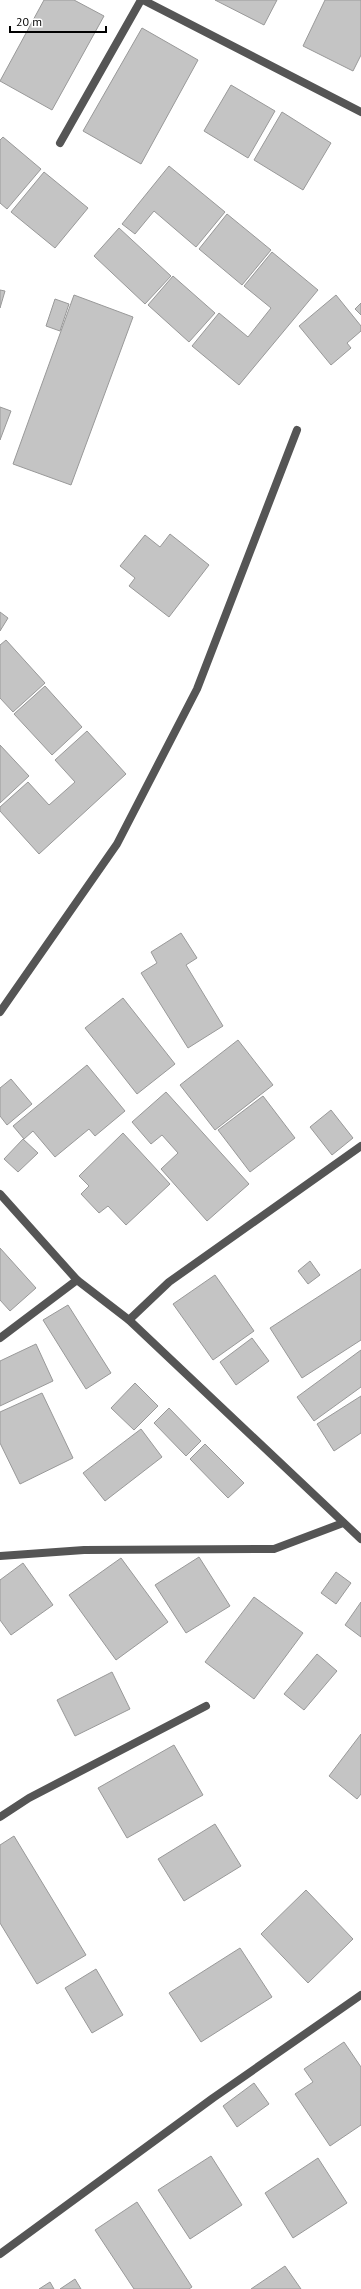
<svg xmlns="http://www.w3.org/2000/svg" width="361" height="2289" viewBox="0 0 361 2289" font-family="'PT Sans',sans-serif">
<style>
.building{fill:#c4c4c4;stroke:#999}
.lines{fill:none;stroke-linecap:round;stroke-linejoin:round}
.street{stroke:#555;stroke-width:8}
</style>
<rect width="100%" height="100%" fill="#fff"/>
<g class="building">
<path d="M44,0H74L104,16L52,110L0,81Z"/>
<path d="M215,0H277L264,25Z"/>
<path d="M325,0H361V55L353,71L303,46Z"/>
<path d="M142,28L198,60L141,164L83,131Z"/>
<path d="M231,85L275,111L248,158L204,131Z"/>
<path d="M282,112L331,143L303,190L254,160Z"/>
<path d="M3,137L41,169L7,209L0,203V140Z"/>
<path d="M169,166L225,212L196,247L154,211L135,234L122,224Z"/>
<path d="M44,172L88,208L55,248L11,212Z"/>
<path d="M227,214L271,250L242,285L199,249Z"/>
<path d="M119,228L171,276L145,304L94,256Z"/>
<path d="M272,252L318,290L239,385L192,346L219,313L248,337L271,308L244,286Z"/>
<path d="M173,276L215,313L189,342L148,305Z"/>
<path d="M0,290L5,291L0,308Z"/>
<path d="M74,295L133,317L71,485L13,464Z"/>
<path d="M336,295L361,326V331L347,343L351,348L331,365L299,326Z"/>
<path d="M55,299L69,304L60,331L46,326Z"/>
<path d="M361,303V315L355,309Z"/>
<path d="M0,407L11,411L0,440Z"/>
<path d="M170,534L209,565L169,617L129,586L135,578L120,566L145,535L160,547Z"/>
<path d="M0,612L8,618L0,631Z"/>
<path d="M6,640L45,683L13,712L0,698V645Z"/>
<path d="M45,686L82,727L52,755L14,714Z"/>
<path d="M87,731L126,774L39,854L0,811V807L28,782L49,805L75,782L55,760Z"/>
<path d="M0,745L29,776L0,803Z"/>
<path d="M181,933L197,958L186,965L223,1026L188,1048L141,973L157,963L151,952Z"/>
<path d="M123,998L175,1064L137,1094L85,1028Z"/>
<path d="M238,1040L273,1085L215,1130L180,1085Z"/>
<path d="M87,1065L125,1111L95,1136L89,1129L55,1157L33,1131L24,1139L13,1126Z"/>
<path d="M11,1079L32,1104L7,1125L0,1116V1088Z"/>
<path d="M166,1092L249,1184L207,1221L161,1169L178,1153L162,1135L151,1144L132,1122Z"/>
<path d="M263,1096L295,1138L250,1172L218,1130Z"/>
<path d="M331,1110L353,1138L332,1155L310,1127Z"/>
<path d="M123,1133L170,1184L126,1225L108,1206L99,1213L81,1194L89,1186L79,1176Z"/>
<path d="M23,1139L38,1153L18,1172L4,1159Z"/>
<path d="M0,1248L36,1288L10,1311L0,1300Z"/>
<path d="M310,1261L320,1275L308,1284L298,1271Z"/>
<path d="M361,1269V1340L302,1378L270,1328Z"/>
<path d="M215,1275L254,1331L213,1360L173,1304Z"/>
<path d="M68,1305L111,1373L86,1389L43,1320Z"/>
<path d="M252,1338L269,1361L236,1385L220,1362Z"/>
<path d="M36,1344L53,1381L0,1406V1361Z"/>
<path d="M361,1350V1387L314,1421L297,1397Z"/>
<path d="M135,1383L158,1406L134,1430L111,1408Z"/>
<path d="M42,1393L73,1458L20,1484L0,1443V1412Z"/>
<path d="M361,1396V1433L334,1451L317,1424Z"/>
<path d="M169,1408L201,1441L186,1456L154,1423Z"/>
<path d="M141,1429L162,1457L105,1501L83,1473Z"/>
<path d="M205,1444L244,1483L228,1498L190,1459Z"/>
<path d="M199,1557L230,1606L186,1633L155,1585Z"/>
<path d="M121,1558L168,1622L116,1660L69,1595Z"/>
<path d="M23,1563L53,1605L11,1635L0,1620V1580Z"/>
<path d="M336,1572L351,1583L336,1604L321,1593Z"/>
<path d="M254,1597L303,1633L254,1699L205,1662Z"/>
<path d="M361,1602V1637L345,1625Z"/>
<path d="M317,1654L337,1671L304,1710L284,1694Z"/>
<path d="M112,1672L130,1709L75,1736L57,1700Z"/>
<path d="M361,1734V1794L357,1799L329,1776Z"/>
<path d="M174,1745L203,1795L127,1838L98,1788Z"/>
<path d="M215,1824L241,1866L184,1901L158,1859Z"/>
<path d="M14,1836L86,1955L37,1984L0,1923V1845Z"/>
<path d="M306,1890L353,1939L308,1983L261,1934Z"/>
<path d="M240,1948L272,1997L201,2042L169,1993Z"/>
<path d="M96,1969L123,2015L92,2033L65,1988Z"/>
<path d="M344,2042L361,2067V2125L330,2146L295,2094L313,2082L304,2069Z"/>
<path d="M254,2083L269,2104L237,2127L223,2106Z"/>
<path d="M211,2156L242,2205L190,2239L158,2190Z"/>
<path d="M318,2158L347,2203L293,2238L265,2193Z"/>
<path d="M137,2202L192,2287L189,2289H134L95,2230Z"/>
<path d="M285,2266L301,2289H251Z"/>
<path d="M75,2279L81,2289H60Z"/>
<path d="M50,2282L54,2289H39Z"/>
</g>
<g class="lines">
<g class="street">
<path d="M143,0L361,112"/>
<path d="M60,143L141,0"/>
<path d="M0,1012L117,844L197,689L297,430"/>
<path d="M0,1194L77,1280L129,1320L361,1539"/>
<path d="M129,1320L169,1282L361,1146"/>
<path d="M0,1338L77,1280"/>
<path d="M0,1556L84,1550L274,1549L343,1523"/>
<path d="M0,1817L29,1798L206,1706"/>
<path d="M0,2254L213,2098L361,1995"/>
</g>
</g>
<path d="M10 26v6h96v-6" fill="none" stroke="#000000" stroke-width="2"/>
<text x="16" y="26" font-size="12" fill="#000000" stroke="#ffffff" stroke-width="3" paint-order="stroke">20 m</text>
</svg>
